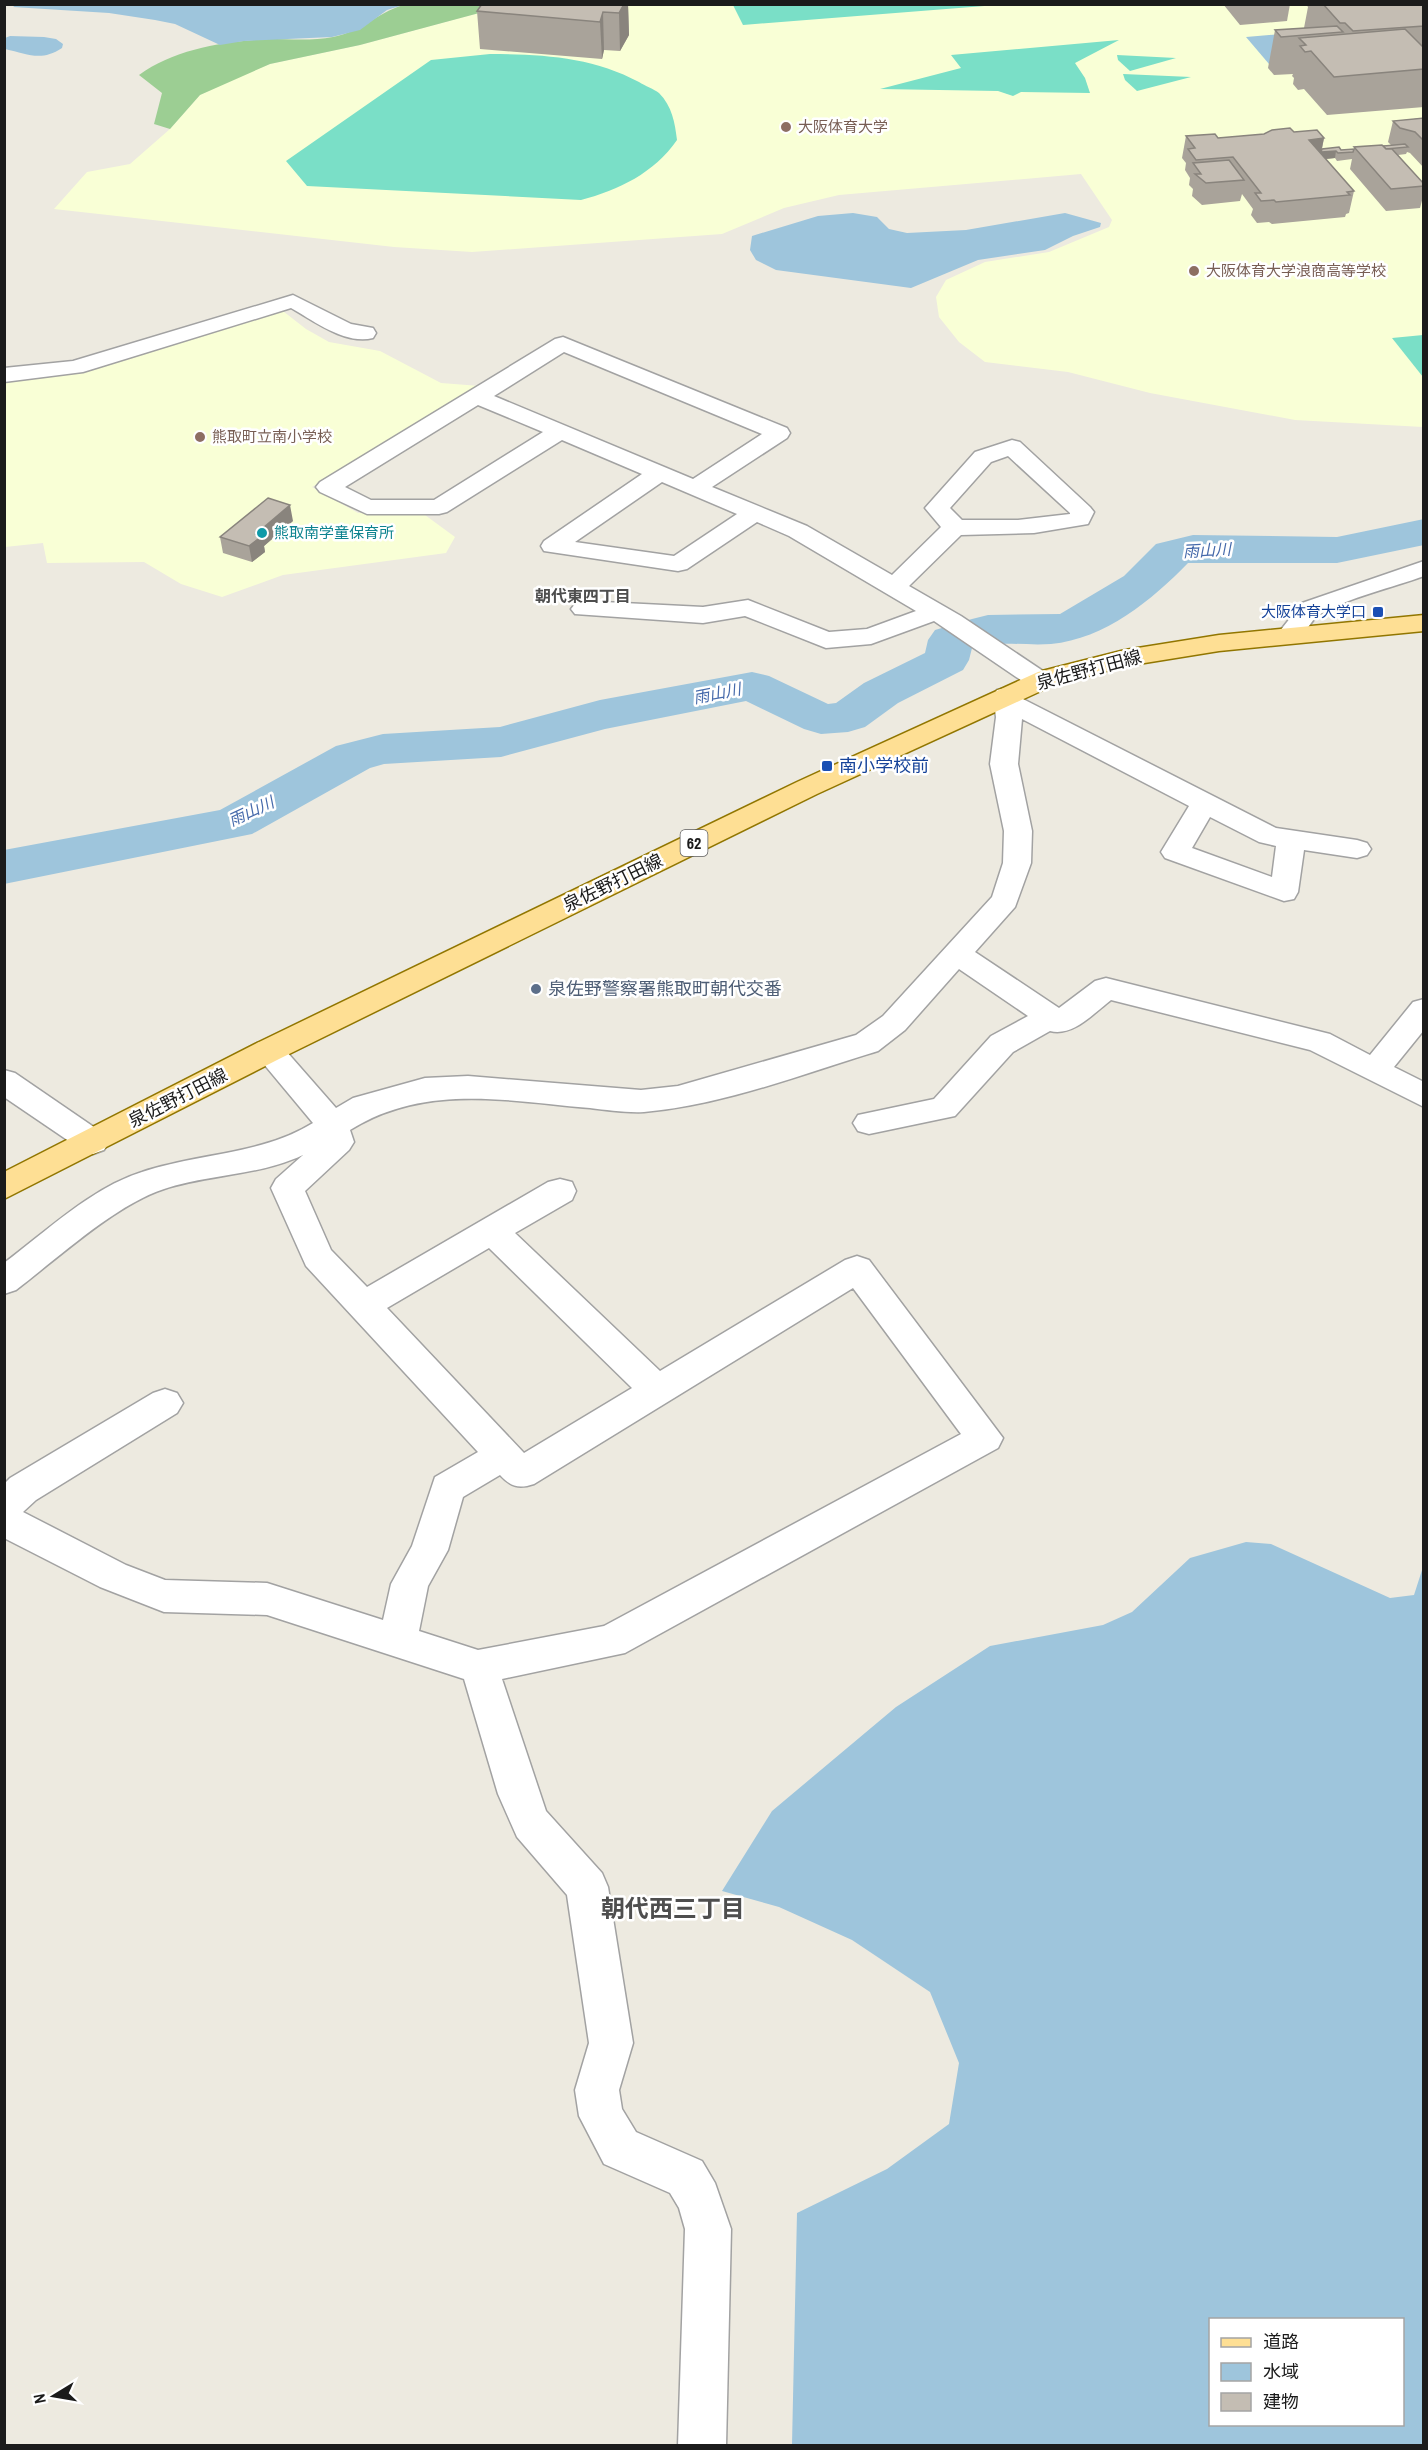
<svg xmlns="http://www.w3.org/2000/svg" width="1428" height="2450" viewBox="0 0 1428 2450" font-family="'Archivo Narrow','Noto Sans JP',sans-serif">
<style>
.education{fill:#f9ffd6}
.forest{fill:#9cce93}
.pitch{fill:#7adfc7}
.water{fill:#9ec5dc;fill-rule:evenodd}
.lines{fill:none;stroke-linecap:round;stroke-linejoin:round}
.river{fill:#9ec5dc;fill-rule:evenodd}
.street-casing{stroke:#a2a2a2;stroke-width:3}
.primary-casing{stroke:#917600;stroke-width:3}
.street{fill:#fff;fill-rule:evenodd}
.primary{fill:#fedf94;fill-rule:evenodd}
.wall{fill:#a9a39a}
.shaded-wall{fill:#89847d}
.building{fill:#c4bdb3;stroke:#89847d;stroke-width:1.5}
.education-dot{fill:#8d6e63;stroke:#fff;stroke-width:2}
.culture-dot{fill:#0f9aa8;stroke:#fff;stroke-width:2}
.transit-dot{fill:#1a4fb4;stroke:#fff;stroke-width:2}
.service-dot{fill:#5c6f8a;stroke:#fff;stroke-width:2}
.labels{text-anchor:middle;stroke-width:5;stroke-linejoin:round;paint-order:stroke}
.far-education-label{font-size:15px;fill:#785e54;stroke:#fff;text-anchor:start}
.far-culture-label{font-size:15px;fill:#0d838f;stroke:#fff;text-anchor:start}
.far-transit-label{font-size:15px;fill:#164399;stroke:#fff;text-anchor:end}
.far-water-label{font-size:16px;font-style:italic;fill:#466aab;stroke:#fff}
.far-neighbourhood-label{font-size:16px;font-weight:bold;fill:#4e4e4e;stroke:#fff}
.shield{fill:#fff;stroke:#5f5f5f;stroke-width:1.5}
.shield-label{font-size:16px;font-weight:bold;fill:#1b1b1b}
.street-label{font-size:18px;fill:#1b1b1b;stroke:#fff}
.transit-label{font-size:18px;fill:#164399;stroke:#fff;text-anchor:start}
.service-label{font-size:18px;fill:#4e5e75;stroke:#fff;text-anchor:start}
.near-neighbourhood-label{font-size:24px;font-weight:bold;fill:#4e4e4e;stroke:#fff}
</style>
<rect width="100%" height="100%" fill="#edeae0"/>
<g class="education">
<path d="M509,5H1423V427L1295,420L1150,393L1068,372L985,362L959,342L939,317L936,297L946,280L985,262L1049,252L1109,227L1112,220L1081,174L839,195L784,208L722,234L472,252L394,247L54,209L87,172L130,164L170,129L200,95L238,77L270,64L360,45Z"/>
<path d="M279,308L306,329L329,342L380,351L441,383L480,386L312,487L358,513L425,515L455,537L446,553L283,575L222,597L181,584L144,562L47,563L43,543L5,547L4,379Z"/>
</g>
<path class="forest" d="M403,5H509L360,45L270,64L200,95L170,129L154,124L162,93L139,75C175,49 225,41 269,39C290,39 313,41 333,37C363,31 375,14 403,5Z"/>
<g class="pitch">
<path d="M733,5H997L743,25Z"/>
<path d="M1119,40L1075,63L1085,78L1090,93L1021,92L1013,96L998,91L880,89L961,68L951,55Z"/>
<path d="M490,54C542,54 593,57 639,82C645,86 654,89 659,93C672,106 675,123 677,140C654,173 619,190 581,200L307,186L286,161L431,60Z"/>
<path d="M1117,55L1176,58L1130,71L1118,60Z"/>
<path d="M1123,74L1191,77L1137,91L1125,80Z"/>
<path d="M1423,335H1424L1423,377L1392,338Z"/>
</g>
<g class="water">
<path d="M16,5V4L403,5L387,10L360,30L332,37L244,41L220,45L175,24L155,20L109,13L13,7Z"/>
<path d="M1292,33L1269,64L1246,37Z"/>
<path d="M10,36L44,37L56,39L63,44L62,48C41,62 28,54 5,49V38Z"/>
<path d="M853,213L877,217L889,229L907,233L966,230L1065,213L1101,223L1100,227L1073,236L1045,250L978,260L911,288L776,270L756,260L750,250L752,236L818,216Z"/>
<path d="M1246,1542L1271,1544L1390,1598L1414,1595L1423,1567V2445H792L797,2213L887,2169L949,2124L959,2063L930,1992L852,1940L779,1907L722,1891L772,1811L896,1707L990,1646L1103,1625L1132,1612L1190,1558ZM1210,2320H1402V2424H1210Z"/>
</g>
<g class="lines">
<path class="river" d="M1424,519V545L1337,563H1188C1152,600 1105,639 1051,644C1023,646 999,640 972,648L969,660L963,670L898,703L865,727L848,732L821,734L804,729L746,701L605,729L501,757L384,764L370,768L252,834L4,884V850L220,810L336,746L383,734L500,727L600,700L752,672L769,676L828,704L836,703L864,683L925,653L928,640L935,630L972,619L988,615L1060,614L1124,576L1156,544L1193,535L1337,537Z"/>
<g class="street-casing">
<g id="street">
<path d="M293,295L351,324L373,328L376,333L373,338C345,345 314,321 291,308L83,372L4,382V368L73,361Z"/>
<path d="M563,337L787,428L790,433L787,438L712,487L807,526L892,575L941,527L925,508L975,452L1012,440L1020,442L1090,507L1094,512L1088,524L1034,533L961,535L909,586L961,616L1049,675L1053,681L1049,687L1040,689L1031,687L934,621L871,644L826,648L745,616L703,623L575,614L571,609L575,604L584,601L703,607L748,600L829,632L867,629L916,611L789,536L757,522L687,569L678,571L544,551L541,546L544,541L642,474L562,440L447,512L439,514H367L320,492L316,487L320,482L555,339ZM564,352L762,434L693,479L494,396ZM478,405L543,432L434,500H371L345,487ZM1008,456L1070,513V514L1018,520H962L950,508L991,462ZM662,482L737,514L674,556L575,542Z"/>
<path d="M1424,561V576C1394,587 1348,598 1322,613C1303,623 1308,648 1280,641L1276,636L1302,603Z"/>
<path d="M1006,688L1015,690L1019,697L1276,828L1357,840L1367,843L1371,849L1367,855L1357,858L1304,850L1298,892L1294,899L1284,901L1165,858L1161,852L1189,806L1022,719L1018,764L1032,831L1031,863L1015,907L975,952L1059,1008L1095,981L1106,978L1330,1034L1370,1055L1413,1002L1424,999V1030L1394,1067L1424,1082V1107L1310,1050L1111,1000C1094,1013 1073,1037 1050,1031L1013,1052L955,1116L869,1134L858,1131L853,1123L858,1115L934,1099L991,1036L1028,1016L959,969L905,1030L878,1051C802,1074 724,1105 644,1112C627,1113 607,1110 590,1108C507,1101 425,1083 350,1130L354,1142L349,1150L305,1191L331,1250L367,1287L548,1182L560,1179L572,1182L576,1191L572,1200L515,1233L660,1371L845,1260L857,1256L869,1260L1003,1438L998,1448L625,1653L502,1679L546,1811L602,1873L608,1887L633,2043L619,2090L622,2109L636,2132L702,2161L715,2183L731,2229L726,2446H678L685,2229L679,2208L670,2193L604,2164L579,2116L575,2090L589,2043L567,1895L517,1837L498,1794L464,1679L267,1615L164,1612L100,1587L4,1538V1484L10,1478L153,1393L165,1389L177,1393L183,1403L177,1413L36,1500L23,1512L126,1565L165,1580L267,1583L383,1620L391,1584L412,1546L435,1477L478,1452L306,1266L271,1188L276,1179L303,1155C259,1176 209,1174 164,1189C115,1205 58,1258 16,1290L4,1294V1263C47,1231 91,1188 142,1172C198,1153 261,1155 313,1123L253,1051L257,1043L268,1040L279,1043L336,1108L353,1098L425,1078L468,1076L641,1090L678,1086L856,1035L883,1016L992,897L1003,863L1004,831L990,764L996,717L993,696L997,690ZM1210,817L1259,842L1276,846L1272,877L1192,848ZM489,1248L632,1388L524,1453L387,1308ZM853,1288L961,1434L604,1626L478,1650L419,1631L428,1586L448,1550L463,1497L500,1475C511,1487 519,1489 534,1484Z"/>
<path d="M4,1070L15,1073L104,1134L109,1142L104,1150L93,1154L82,1150L4,1097Z"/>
</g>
</g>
<g class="primary-casing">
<path id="primary" d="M1424,615V631L1219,651L1126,666L1056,684L817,794L279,1059L4,1199V1172L257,1043L797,782L1038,672L1125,650L1219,635Z"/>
</g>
<use href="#street" class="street"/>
<use href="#primary" class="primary"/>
</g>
<g class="wall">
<path d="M628,4L629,35L620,51L604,50L602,59L480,49L477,11Z"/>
<path d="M1223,4H1290L1287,21L1240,25Z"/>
<path d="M1306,4H1424V107L1327,115L1304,89L1298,90L1293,84L1294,78L1292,76L1293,74L1274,75L1268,68L1275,30L1304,28L1308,7Z"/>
<path d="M1424,118V168L1410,153L1407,152L1406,154L1398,155L1424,184V193L1420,208L1386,211L1350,169L1352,159L1337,161L1335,158L1326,159L1354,191L1349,213L1346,214L1345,217L1272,224L1269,222L1257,223L1251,215L1253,209L1242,194L1240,201L1202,205L1192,196L1193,189L1189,185L1190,178L1185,170L1186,163L1182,158L1186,136L1218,138L1294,132L1324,138L1322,149L1341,150L1354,149V147L1391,145L1388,142L1393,121Z"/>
<path d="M293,521L264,546L265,552L252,562L223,553L220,537Z"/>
</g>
<g class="shaded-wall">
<path d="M613,4H628L629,35L620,51L619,13Z"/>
<path d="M603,12L604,50L602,59L600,22Z"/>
<path d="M1324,138L1321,152L1336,151L1335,158L1305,161L1309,140Z"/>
<path d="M290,505L293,521L264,546L265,552L252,562L249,546L256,534Z"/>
</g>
<g class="building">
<path d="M482,4H624L619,13L603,12L600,22L477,11Z"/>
<path d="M1323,4H1424V26L1353,31L1345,23H1340Z"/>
<path d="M1337,26L1343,32L1281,37L1275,30Z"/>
<path d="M1405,29L1424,48V69L1334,77L1311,51L1305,52L1300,46L1306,45L1299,38Z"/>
<path d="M1424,118V141L1415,132L1400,128L1393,121Z"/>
<path d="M1290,128L1294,132L1317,130L1324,138L1309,140L1354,191L1347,192L1350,195L1276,202L1274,200L1261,201L1255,193H1261L1233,157L1196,160L1188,149L1195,148L1186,136L1215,134L1218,138L1264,134L1272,130Z"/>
<path d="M1405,144L1408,147L1386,149L1383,146Z"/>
<path d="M1382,145L1386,149H1392L1424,184V186L1391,189L1354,147Z"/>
<path d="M1339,147L1341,150L1354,149L1353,152L1338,153L1336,151L1321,152L1322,149Z"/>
<path d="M1229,160L1244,180L1206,183L1195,174H1201L1193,163Z"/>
<path d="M268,498L290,505L256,534L262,536L249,546L220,537Z"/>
</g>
<g class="education-dot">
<circle cx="786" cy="127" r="6"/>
<circle cx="1194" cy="271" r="6"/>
<circle cx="200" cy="437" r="6"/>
</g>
<circle class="culture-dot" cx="262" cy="533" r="6"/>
<g class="transit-dot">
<rect x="1372" y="606" width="12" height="12" rx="3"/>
<rect x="821" y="760" width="12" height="12" rx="3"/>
</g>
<circle class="service-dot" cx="536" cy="989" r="6"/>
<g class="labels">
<g class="far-education-label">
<text x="798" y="132">大阪体育大学</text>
<text x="1206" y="276">大阪体育大学浪商高等学校</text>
<text x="212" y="442">熊取町立南小学校</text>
</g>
<g class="far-culture-label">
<text x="274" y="538">熊取南学童保育所</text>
</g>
<g class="far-transit-label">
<text x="1366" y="617">大阪体育大学口</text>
</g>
<g class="far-water-label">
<text transform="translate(1207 550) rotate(-3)" y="6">雨山川</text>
<text transform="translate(717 693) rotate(-11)" y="6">雨山川</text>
<text transform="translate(251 811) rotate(-25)" y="6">雨山川</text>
</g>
<g class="far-neighbourhood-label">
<text x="583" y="602">朝代東四丁目</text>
</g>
<rect class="shield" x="680.5" y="830" width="27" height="26" rx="4.5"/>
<g class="shield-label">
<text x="694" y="849">62</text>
</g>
<g class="street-label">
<text transform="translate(1089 670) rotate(-15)" y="6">泉佐野打田線</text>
<text transform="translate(613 883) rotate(-26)" y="6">泉佐野打田線</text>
<text transform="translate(178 1098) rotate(-27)" y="6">泉佐野打田線</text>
</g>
<g class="transit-label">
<text x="839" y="772">南小学校前</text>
</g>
<g class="service-label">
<text x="548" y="995">泉佐野警察署熊取町朝代交番</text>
</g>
<g class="near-neighbourhood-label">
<text x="673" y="1917">朝代西三丁目</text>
</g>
</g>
<rect width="1428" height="2450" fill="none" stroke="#1b1b1b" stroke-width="12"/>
<rect x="1209" y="2318" width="195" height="108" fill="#ffffff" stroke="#a4a4a4" stroke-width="1.5"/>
<rect x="1221" y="2338" width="30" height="9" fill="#fedf94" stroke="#a4a4a4" stroke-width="1.5"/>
<text x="1263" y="2348" font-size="18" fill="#1b1b1b">道路</text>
<rect x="1221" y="2363" width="30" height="18" fill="#9ec5dc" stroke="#a4a4a4" stroke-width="1.5"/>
<text x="1263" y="2378" font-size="18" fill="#1b1b1b">水域</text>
<rect x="1221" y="2393" width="30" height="18" fill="#c4bdb3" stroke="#a4a4a4" stroke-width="1.5"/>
<text x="1263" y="2408" font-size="18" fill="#1b1b1b">建物</text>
<g transform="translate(54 2396) rotate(259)" stroke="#ffffff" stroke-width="4.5" paint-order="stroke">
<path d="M0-4.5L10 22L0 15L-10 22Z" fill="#1b1b1b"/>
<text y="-9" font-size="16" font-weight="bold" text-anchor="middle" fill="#1b1b1b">N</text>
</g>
</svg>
